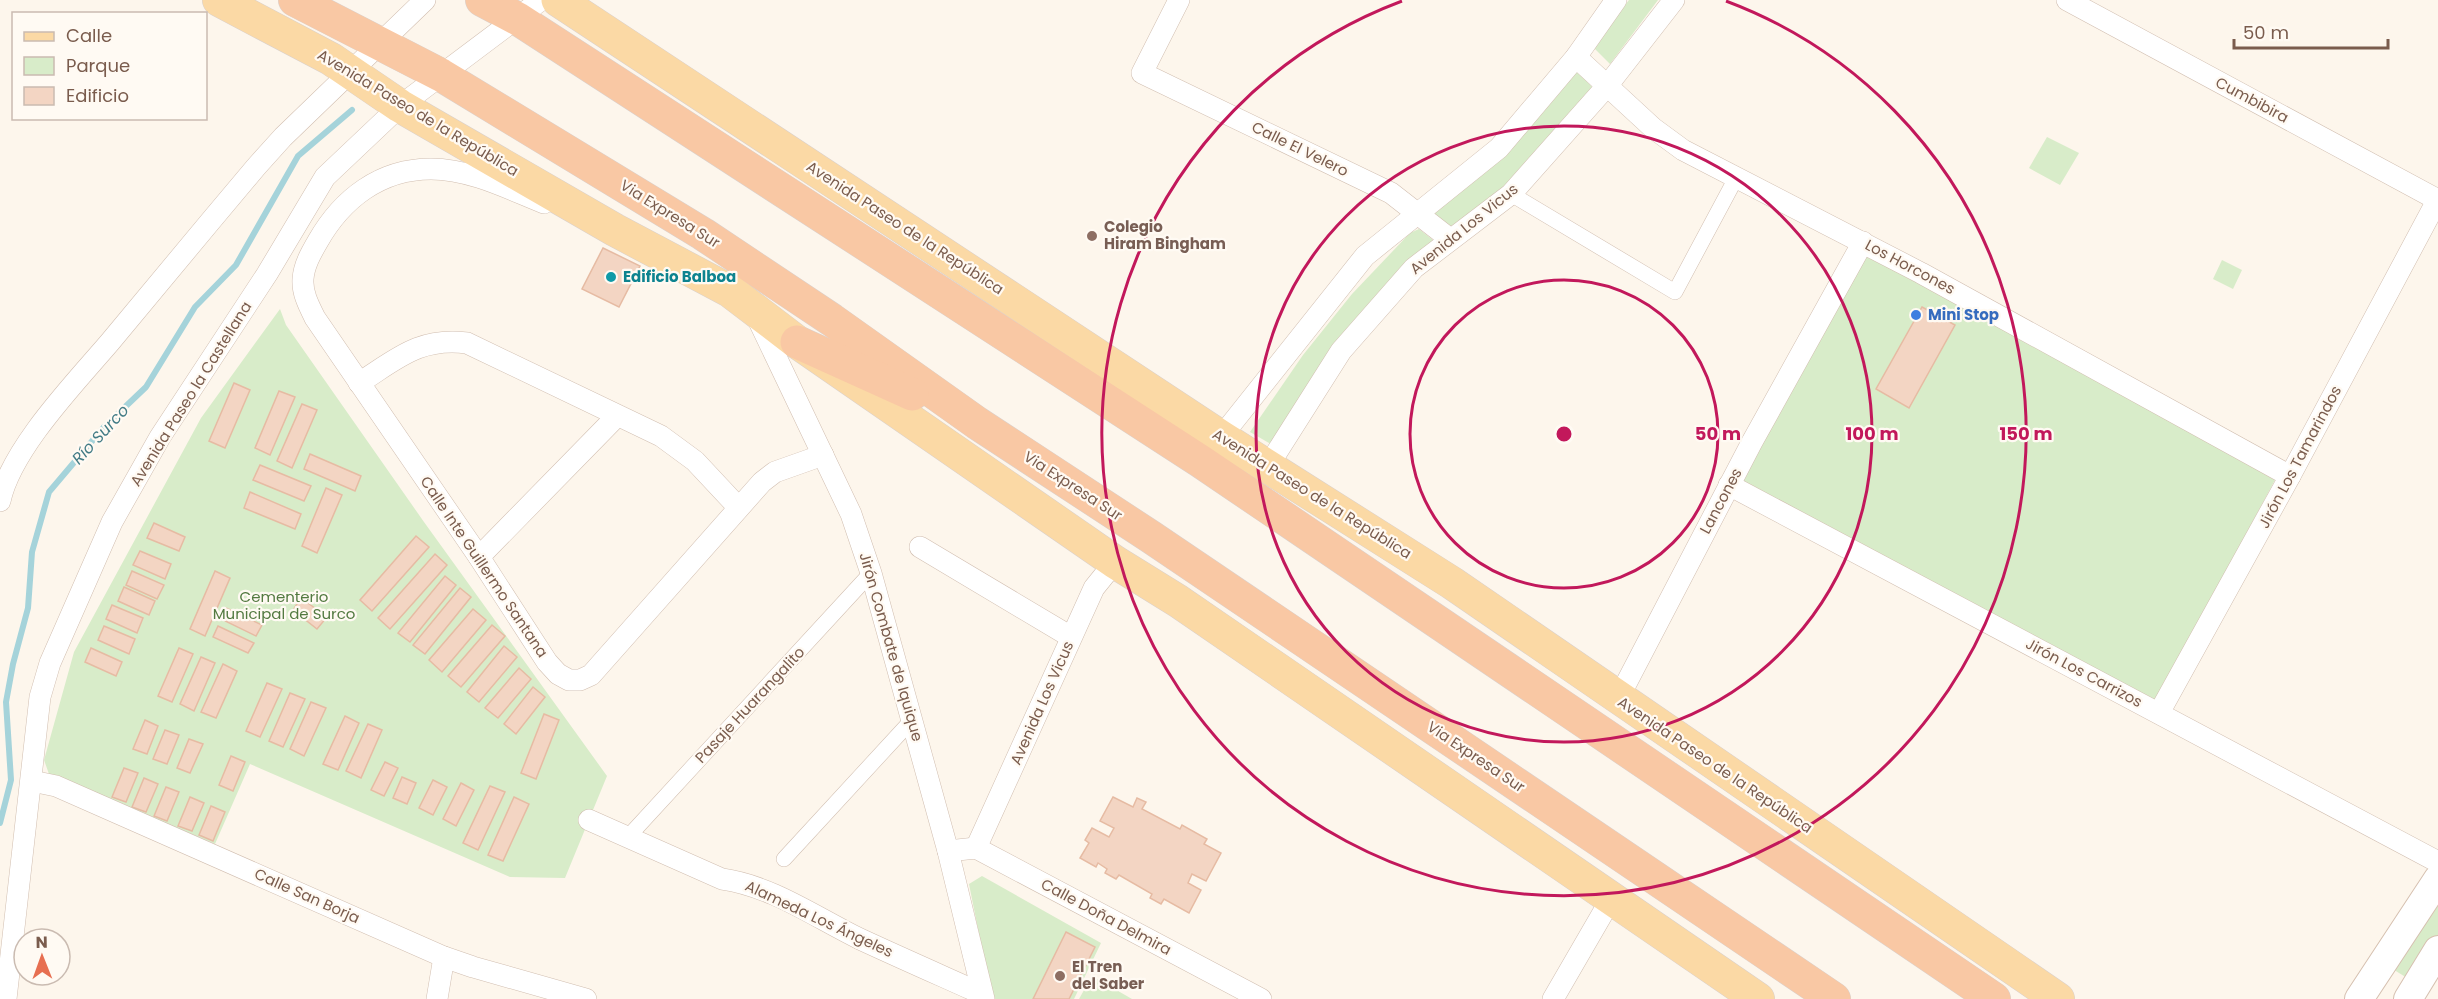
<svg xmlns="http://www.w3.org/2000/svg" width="2438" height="999" viewBox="0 0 2438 999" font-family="Poppins,sans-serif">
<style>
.green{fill:#d8ecc9}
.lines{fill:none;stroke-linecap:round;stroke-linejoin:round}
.stream{stroke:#a5d3da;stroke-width:6}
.building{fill:#f3d5c3;stroke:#e6bba3;stroke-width:1.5}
.pedestrian-casing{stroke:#d1beb0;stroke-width:16}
.minor-casing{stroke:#d1beb0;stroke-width:22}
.secondary-casing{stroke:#d6c0b0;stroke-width:30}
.primary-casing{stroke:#dad1cd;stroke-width:34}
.trunk-casing{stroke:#dad1cd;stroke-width:34}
.pedestrian{stroke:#fff;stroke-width:15}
.minor{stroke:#fff;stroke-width:21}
.secondary{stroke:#fff;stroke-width:28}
.primary{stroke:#fbd9a5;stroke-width:33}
.trunk{stroke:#f9c8a4;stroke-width:33}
.ring{fill:none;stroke:#c2185b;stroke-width:3}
.education-dot{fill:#8d6e63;stroke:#fffaf3;stroke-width:2}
.culture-dot{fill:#0f9aa8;stroke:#fffaf3;stroke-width:2}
.shop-dot{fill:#3f7fe0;stroke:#fffaf3;stroke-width:2}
.labels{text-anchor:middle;stroke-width:4.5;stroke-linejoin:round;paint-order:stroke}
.street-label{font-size:15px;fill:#7a5c4d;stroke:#fffaf3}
.education-label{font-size:15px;font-weight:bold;fill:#785e54;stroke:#fffaf3;text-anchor:start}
.culture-label{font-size:15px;font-weight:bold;fill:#0d838f;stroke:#fffaf3;text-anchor:start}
.shop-label{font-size:15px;font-weight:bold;fill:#366cbe;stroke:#fffaf3;text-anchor:start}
.park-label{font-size:15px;fill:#537a41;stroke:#fffaf3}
.water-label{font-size:16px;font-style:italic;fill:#437c86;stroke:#fffaf3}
.centre{fill:#c2185b;stroke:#fffaf3;stroke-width:3}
.ring-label{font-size:18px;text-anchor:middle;font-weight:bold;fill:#c2185b;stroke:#fffaf3;stroke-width:4.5;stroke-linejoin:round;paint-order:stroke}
</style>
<rect width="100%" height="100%" fill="#fdf6ec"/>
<g class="green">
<path d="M1629,0H1658L1610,64L1593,47Z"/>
<path d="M1574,68L1596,91L1509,188L1451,232L1429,214Z"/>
<path d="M2047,137L2079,153L2060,185L2029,168Z"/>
<path d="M1419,229L1433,240V244L1274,446L1250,432L1303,355L1352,294L1410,233Z"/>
<path d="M1867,251L2276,478L2156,703L1742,481Z"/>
<path d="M2222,260L2242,270L2233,289L2213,279Z"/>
<path d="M280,309L286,325L424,522L607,776L565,878L510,877L250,764L215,844L49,774L44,760L74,652L201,418Z"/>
<path d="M982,876L1101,943L1074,999H992L969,884Z"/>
<path d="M2438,894V941L2412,981L2391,968Z"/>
<path d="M1092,976L1132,999H1079Z"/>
</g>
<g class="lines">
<path class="stream" d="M0,823L11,780L6,702L13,664L28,608L32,552L49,492L104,427L146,387L195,307L236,265L298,156L352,110"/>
</g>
<g class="building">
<path d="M603,248L640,266L619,307L582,289Z"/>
<path d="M1922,307L1955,325L1909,408L1876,389Z"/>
<path d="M234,383L250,390L225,448L209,441Z"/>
<path d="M279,391L295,397L270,455L255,448Z"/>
<path d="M302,404L317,410L292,468L277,461Z"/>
<path d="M310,454L361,476L355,491L304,469Z"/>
<path d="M260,465L311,486L304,501L253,480Z"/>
<path d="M326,488L342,495L317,553L302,546Z"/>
<path d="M250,492L301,514L295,529L244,508Z"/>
<path d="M154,523L185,537L179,551L147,538Z"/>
<path d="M416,536L429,547L372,611L360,600Z"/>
<path d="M140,551L171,564L165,579L133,565Z"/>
<path d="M435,554L447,565L390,629L378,618Z"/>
<path d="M132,571L164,585L157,599L126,585Z"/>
<path d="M215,571L230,578L205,636L190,629Z"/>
<path d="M445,576L456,585L410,642L398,633Z"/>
<path d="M124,587L155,601L149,615L118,601Z"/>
<path d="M460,588L471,597L425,654L413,645Z"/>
<path d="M301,598L327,617L317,629L293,610Z"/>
<path d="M112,605L143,618L137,633L106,619Z"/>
<path d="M226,608L262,625L256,636L221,619Z"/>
<path d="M473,609L486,620L442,672L429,660Z"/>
<path d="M492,625L505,636L461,687L448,676Z"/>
<path d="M104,626L135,639L129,654L98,640Z"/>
<path d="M218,626L254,643L248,653L213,637Z"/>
<path d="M504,646L517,657L479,702L467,692Z"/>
<path d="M91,648L122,662L116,676L85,662Z"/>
<path d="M179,648L193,654L172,702L158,696Z"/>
<path d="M201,657L215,663L194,711L180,704Z"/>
<path d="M223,664L237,671L216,718L201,712Z"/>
<path d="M519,668L531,679L498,718L485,708Z"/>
<path d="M267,683L282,689L260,737L246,731Z"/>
<path d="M533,687L545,697L516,734L504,724Z"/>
<path d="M290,693L305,699L283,747L269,741Z"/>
<path d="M311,702L326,708L304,756L290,749Z"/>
<path d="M544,714L559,720L536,779L521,773Z"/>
<path d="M345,716L359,723L338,770L323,764Z"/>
<path d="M145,720L158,726L147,754L133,749Z"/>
<path d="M368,724L382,730L361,778L346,771Z"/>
<path d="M165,730L179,735L167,764L153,759Z"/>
<path d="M189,739L203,744L190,773L177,768Z"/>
<path d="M231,756L245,762L233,791L219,785Z"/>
<path d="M385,762L398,768L384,796L371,790Z"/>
<path d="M124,768L138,773L126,802L112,797Z"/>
<path d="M402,777L416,783L407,804L393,798Z"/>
<path d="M144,778L158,784L146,812L132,807Z"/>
<path d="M433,780L447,787L433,815L419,808Z"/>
<path d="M461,783L474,790L456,826L443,819Z"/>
<path d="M490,786L505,792L478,850L463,843Z"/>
<path d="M166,787L179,792L167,821L154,816Z"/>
<path d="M190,797L204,803L192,831L178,826Z"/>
<path d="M514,797L529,804L503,861L488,855Z"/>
<path d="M1113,797L1133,807L1137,798L1146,802L1142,809L1180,829L1182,825L1207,839L1204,844L1221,853L1206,881L1192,874L1188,883L1201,890L1189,913L1164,899L1161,904L1150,898L1152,894L1119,875L1116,879L1105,873L1107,869L1098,863L1096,867L1080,858L1089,843L1085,840L1092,828L1109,837L1114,828L1100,821Z"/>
<path d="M211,806L225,812L213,841L199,835Z"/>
<path d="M1066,932L1095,947L1069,999H1033Z"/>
</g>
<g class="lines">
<g class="pedestrian-casing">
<g id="pedestrian">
<path d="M1511,194L1675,292L1736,178"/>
<path d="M628,837L871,573"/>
<path d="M784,859L912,720"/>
</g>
</g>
<g class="minor-casing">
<g id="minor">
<path d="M1179,0L1142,73L1391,193L1450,239"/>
<path d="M2067,0L2438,200"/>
<path d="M1576,57L1653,128L1683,150L1921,273L2290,476"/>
<path d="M544,203C509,189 470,169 431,169C380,169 342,199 318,241C311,253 304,265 303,279C302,293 309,306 315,318L479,557L547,662L558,674L569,680H580L591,675L762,482L775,472L823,455"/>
<path d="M755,313L851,514L871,573L948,851L984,999"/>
<path d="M359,383C397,359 419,337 467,343L661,436L695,461L738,507"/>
<path d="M1221,437L1365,256L1499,148L1576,57L1616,0"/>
<path d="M1268,466L1341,351L1414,268L1511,194L1607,86L1674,0"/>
<path d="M1729,485L2438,862"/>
<path d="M0,501C11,449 75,383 110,342C159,283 207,225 256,167L283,137L425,0"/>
<path d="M920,547L1071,637"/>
<path d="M479,557L617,416"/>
<path d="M1618,699L1752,442L1863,242"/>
<path d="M2159,713L2290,476L2438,199"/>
<path d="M32,781L56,786L444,957L473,967L586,999"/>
<path d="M589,820L722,879C772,886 815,917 860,939C901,958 942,976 982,994"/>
<path d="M976,848L1094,588L1115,562"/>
<path d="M948,851L976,848L1261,999"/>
<path d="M6,999L40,697L50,663L112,522L160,437L267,274L325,177L400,106L541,0"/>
<path d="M437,999L444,957"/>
<path d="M1553,999L1611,899"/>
</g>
</g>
<g class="secondary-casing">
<g id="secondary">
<path d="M2359,999L2438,879"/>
<path d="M2408,999L2438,950"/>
</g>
</g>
<g class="primary-casing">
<g id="primary">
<path d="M219,0L331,59L400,106L615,230L730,291L797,342L1115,562L1178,601L1758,999"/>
<path d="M558,0L1221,437L1452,583L2058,999"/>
</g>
</g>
<g class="trunk-casing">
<g id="trunk">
<path d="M295,0L441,75L703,234L832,320L977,423L1151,537L1834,999"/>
<path d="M482,0L518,19L1200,461L1994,999"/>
<path d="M797,342L912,394"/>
</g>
</g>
<use href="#pedestrian" class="pedestrian"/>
<use href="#minor" class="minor"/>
<use href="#secondary" class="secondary"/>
<use href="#primary" class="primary"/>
<use href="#trunk" class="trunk"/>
</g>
<g class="ring">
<circle cx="1564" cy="434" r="154"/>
<circle cx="1564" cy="434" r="308"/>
<path d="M1726 1A462 462 0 1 1 1402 1"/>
</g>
<g class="education-dot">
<circle cx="1092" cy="236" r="6"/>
<circle cx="1060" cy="976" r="6"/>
</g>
<circle class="culture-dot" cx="611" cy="277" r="6"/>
<circle class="shop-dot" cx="1916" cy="315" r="6"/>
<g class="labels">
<g class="street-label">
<text transform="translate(2252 100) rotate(28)" y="5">Cumbibira</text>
<text transform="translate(418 113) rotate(31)" y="5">Avenida Paseo de la República</text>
<text transform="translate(1300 149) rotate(26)" y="5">Calle El Velero</text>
<text transform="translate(670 214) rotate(32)" y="5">Via Expresa Sur</text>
<text transform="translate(905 228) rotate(33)" y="5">Avenida Paseo de la República</text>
<text transform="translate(1464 229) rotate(-39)" y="5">Avenida Los Vicus</text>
<text transform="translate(1910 267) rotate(28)" y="5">Los Horcones</text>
<text transform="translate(191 394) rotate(-58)" y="5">Avenida Paseo la Castellana</text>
<text transform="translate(2300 457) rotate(-62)" y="5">Jirón Los Tamarindos</text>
<text transform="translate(1073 486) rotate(33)" y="5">Via Expresa Sur</text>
<text transform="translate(1312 494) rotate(32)" y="5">Avenida Paseo de la República</text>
<text transform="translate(1721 501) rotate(-62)" y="5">Lancones</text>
<text transform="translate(484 567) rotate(56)" y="5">Calle Inte Guillermo Santana</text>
<text transform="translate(891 647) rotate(74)" y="5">Jirón Combate de Iquique</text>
<text transform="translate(2084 673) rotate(28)" y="5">Jirón Los Carrizos</text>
<text transform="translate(1042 703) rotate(-66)" y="5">Avenida Los Vicus</text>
<text transform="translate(750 705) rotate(-47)" y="5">Pasaje Huarangalito</text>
<text transform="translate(1476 757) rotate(34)" y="5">Via Expresa Sur</text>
<text transform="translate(1715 765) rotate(34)" y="5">Avenida Paseo de la República</text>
<text transform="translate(307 896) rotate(24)" y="5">Calle San Borja</text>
<text transform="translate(1106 917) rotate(28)" y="5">Calle Doña Delmira</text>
<text transform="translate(819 919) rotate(25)" y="5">Alameda Los Ángeles</text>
</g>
<g class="education-label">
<text x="1104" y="232">Colegio<tspan x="1104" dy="17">Hiram Bingham</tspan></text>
<text x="1072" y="972">El Tren<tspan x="1072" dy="17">del Saber</tspan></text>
</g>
<g class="culture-label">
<text x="623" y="282">Edificio Balboa</text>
</g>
<g class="shop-label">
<text x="1928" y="320">Mini Stop</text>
</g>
<g class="park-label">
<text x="284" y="602">Cementerio<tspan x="284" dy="17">Municipal de Surco</tspan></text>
</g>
<g class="water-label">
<text transform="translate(100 434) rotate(-47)" y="6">Río Surco</text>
</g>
</g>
<circle cx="1564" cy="434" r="9" class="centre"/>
<g class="ring-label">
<text x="1718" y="440">50 m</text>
<text x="1872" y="440">100 m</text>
<text x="2026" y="440">150 m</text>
</g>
<rect x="12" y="12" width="195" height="108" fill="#fffaf3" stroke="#cabbb1" stroke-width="1.5"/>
<rect x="24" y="32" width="30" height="9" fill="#fbd9a5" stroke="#cabbb1" stroke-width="1.5"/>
<text x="66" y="42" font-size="18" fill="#7a5c4d">Calle</text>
<rect x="24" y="57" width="30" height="18" fill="#d8ecc9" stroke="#cabbb1" stroke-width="1.5"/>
<text x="66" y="72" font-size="18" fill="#7a5c4d">Parque</text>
<rect x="24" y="87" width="30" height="18" fill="#f3d5c3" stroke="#cabbb1" stroke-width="1.5"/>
<text x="66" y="102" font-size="18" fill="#7a5c4d">Edificio</text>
<g transform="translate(42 957) rotate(359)"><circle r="28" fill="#fffaf3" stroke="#cabbb1" stroke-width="1.5"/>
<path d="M0-4.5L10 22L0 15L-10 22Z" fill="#e76f51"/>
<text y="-9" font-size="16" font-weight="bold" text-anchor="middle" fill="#7a5c4d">N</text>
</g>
<path d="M2234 39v9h154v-9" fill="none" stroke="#7a5c4d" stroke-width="3"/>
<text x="2243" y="39" font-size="18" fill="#7a5c4d" stroke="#fffaf3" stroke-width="4.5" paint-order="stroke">50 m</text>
</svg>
